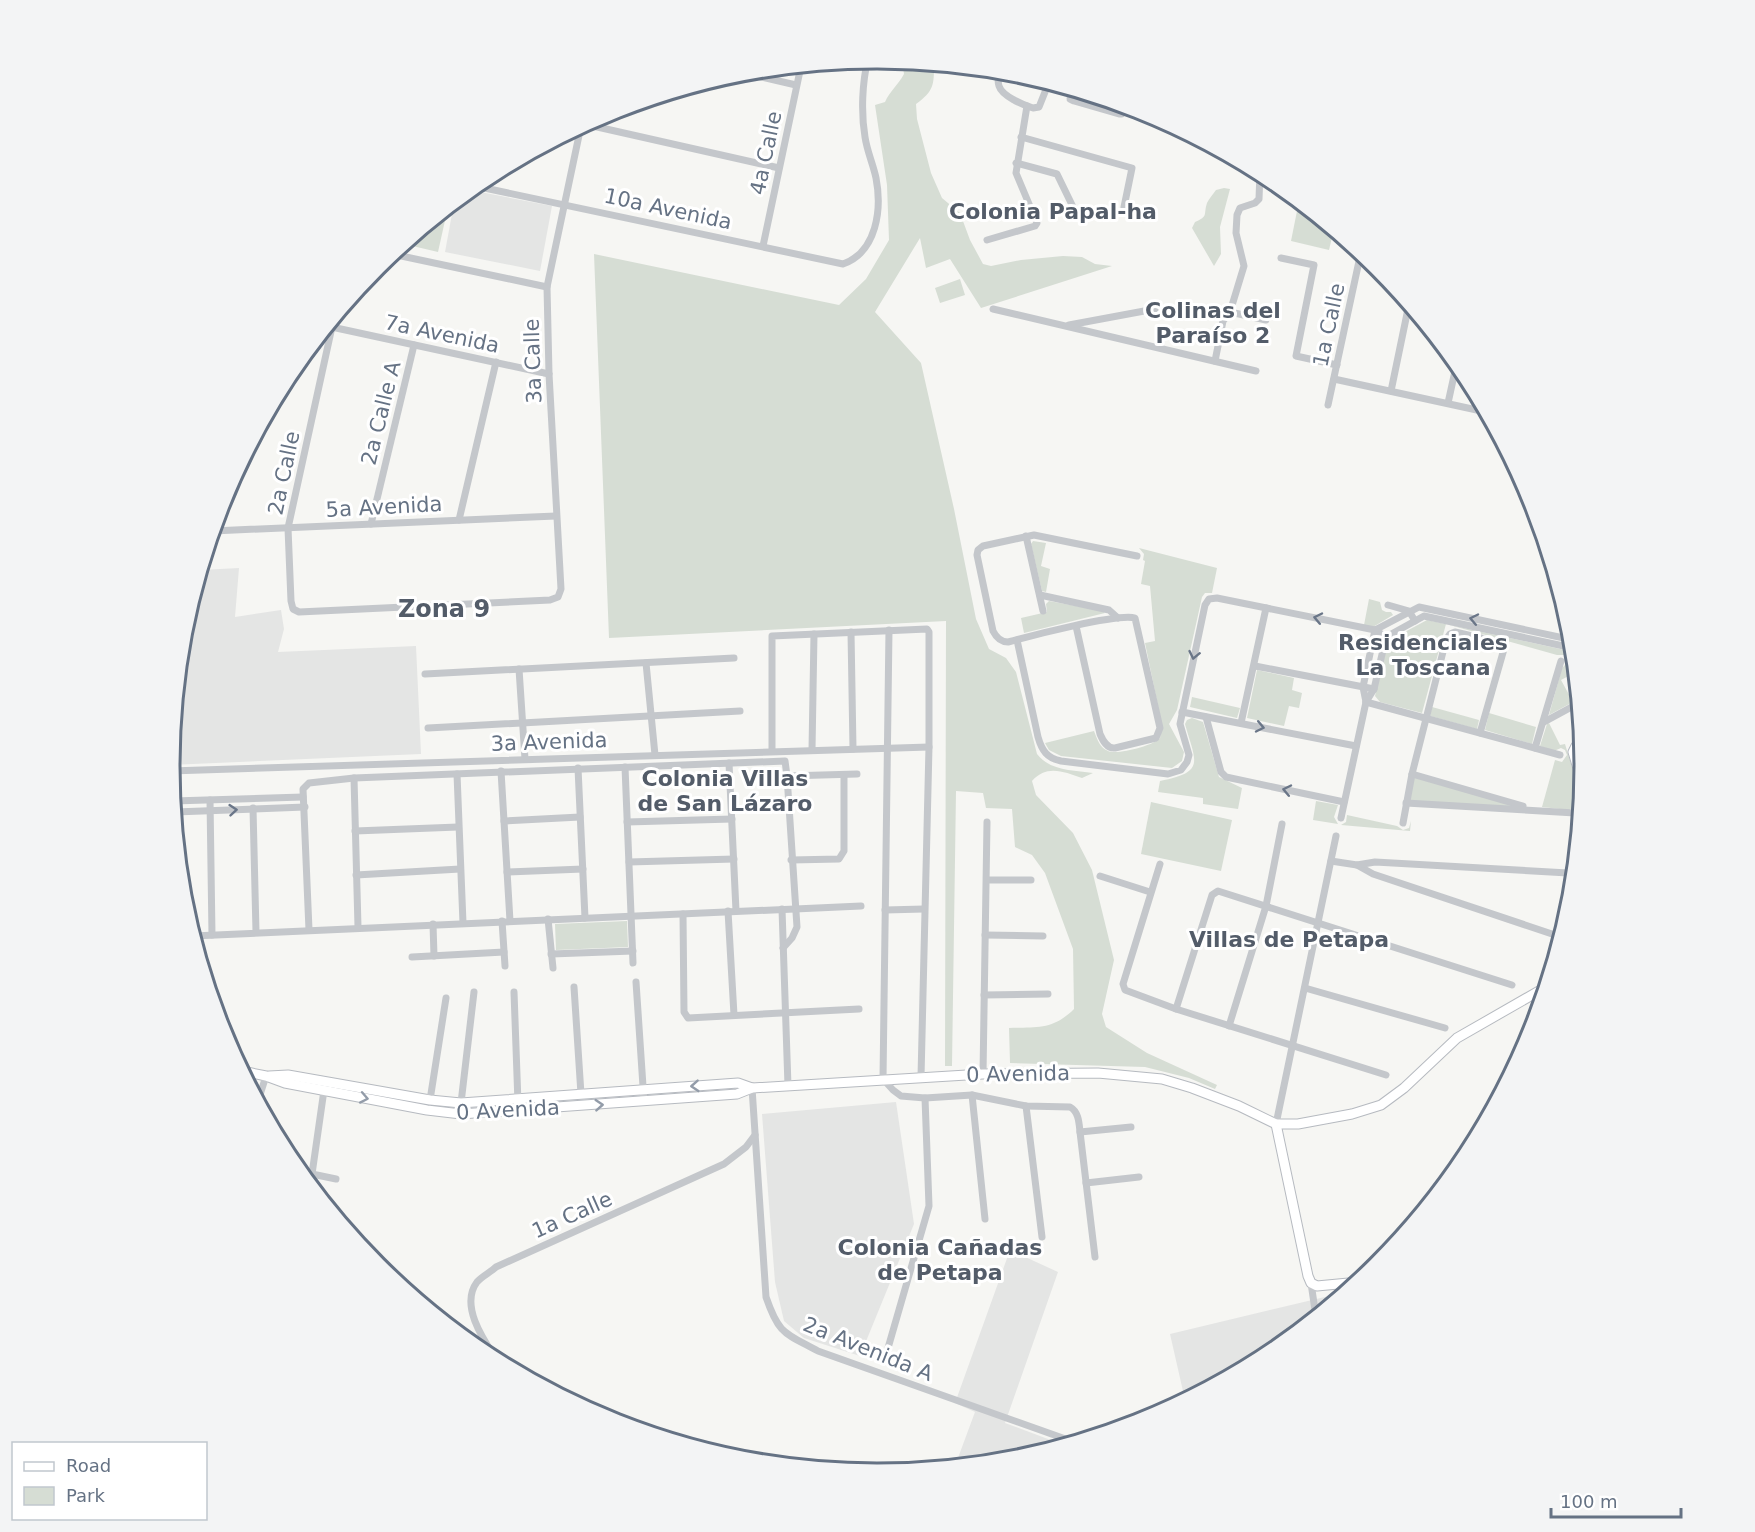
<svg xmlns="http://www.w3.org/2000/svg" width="1755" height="1532" viewBox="0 0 1755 1532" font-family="'DejaVu Sans',sans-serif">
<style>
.built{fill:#e4e5e4}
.green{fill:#d6ddd4}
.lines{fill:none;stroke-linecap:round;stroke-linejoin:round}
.secondary-casing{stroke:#b6bac0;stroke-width:11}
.street{stroke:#c4c7cb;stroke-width:7}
.secondary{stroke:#fff;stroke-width:9}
.oneway{stroke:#6a7688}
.oneway2{stroke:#939ca9}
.labels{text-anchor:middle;stroke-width:6;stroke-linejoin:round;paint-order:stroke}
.street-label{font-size:21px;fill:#657284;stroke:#fff}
.neighbourhood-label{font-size:22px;font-weight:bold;fill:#535c69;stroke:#fff}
.quarter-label{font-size:24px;font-weight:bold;fill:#535c69;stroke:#fff}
.rim{fill:none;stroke:#657284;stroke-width:3}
</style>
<rect width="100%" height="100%" fill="#f6f6f3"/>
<g class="built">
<path d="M470,190L552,206L540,271L445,252L454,203Z"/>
<path d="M239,568L235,617L281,610L284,629L278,652L416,646L421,754L170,765L184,628L201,570Z"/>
<path d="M896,1102L914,1224L860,1356L804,1338L784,1321L775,1282L762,1114Z"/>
<path d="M1010,1250L1058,1272L1005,1423L1064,1445L1015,1460L955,1466L975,1412L955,1403Z"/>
<path d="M1329,1296L1330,1305L1270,1354L1185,1400L1170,1334Z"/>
</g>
<g class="green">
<path d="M902,61L934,64C934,85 934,91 916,104L917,119L931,173L942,198L960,213L970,240L983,264L991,266L1021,260L1063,256L1082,257L1095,264L1112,266L981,308L950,259L926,268L920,238L875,312L921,363L954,509L976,619L989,649L1006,658L1016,672L1037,754C1050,771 1073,770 1093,773L1082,778C1064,772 1047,764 1032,781L1036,795L1073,833L1092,870L1114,960L1102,1014L1106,1027L1147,1053L1217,1085L1215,1089L1189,1078L1145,1067L1010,1063L1009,1028C1037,1027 1053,1030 1074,1009L1073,949L1045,873L1032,855L1015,847L1012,809L986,808L983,793L956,791L952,1066H945L946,621L609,638L594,254L839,305L866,279L889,240L887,185L875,105L885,102C890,91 898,85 904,74Z"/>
<path d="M1224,188L1230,189L1220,227L1221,254L1214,266L1192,228L1195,222C1209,216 1203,215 1207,203C1209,199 1213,194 1216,190Z"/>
<path d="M1299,201L1334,229L1329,250L1291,241Z"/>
<path d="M440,215L446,216L438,252L404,244Z"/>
<path d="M960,279L965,295L940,303L935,288Z"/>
<path d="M1033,541L1046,543L1041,566L1050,569L1046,592L1042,591L1031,544Z"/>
<path d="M1139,548L1217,568L1212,593H1205L1202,597L1177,710L1169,724L1184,752L1182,761L1172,768L1061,756L1049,750L1045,743L1094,731C1097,739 1100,748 1108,751C1117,755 1153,746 1160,738L1162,725L1145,643L1155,641L1150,586L1141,584L1145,561L1143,560L1144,554Z"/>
<path d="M1369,599L1380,602L1382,610L1386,612H1391L1393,615L1373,627L1364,625Z"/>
<path d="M1049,601L1103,611L1105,613L1024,633L1021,618L1047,612L1046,604Z"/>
<path d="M1427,620L1574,652L1576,672L1561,680L1573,702L1549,715L1562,668L1567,663L1564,655H1557L1446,624L1422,713L1380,702L1375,696L1388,641Z"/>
<path d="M1257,670L1294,678L1292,690L1302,693L1299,708L1289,706L1284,726L1247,718Z"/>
<path d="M1192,697L1240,708L1237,718L1190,707Z"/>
<path d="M1432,707L1479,720L1477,729L1430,716Z"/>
<path d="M1489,713L1536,727L1532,744L1485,730Z"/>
<path d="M1192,718L1203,722L1219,777L1242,788L1238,809L1203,804V798L1158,792L1160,781C1207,772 1195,761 1185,724L1187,720Z"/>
<path d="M1549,723L1560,745L1565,744L1582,800L1581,809L1576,806L1569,810L1542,807L1555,760L1562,762L1567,755L1565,750L1561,748L1554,751L1540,746L1547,724Z"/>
<path d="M1412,774L1534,809L1406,803Z"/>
<path d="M1316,801L1338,805L1334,817L1338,824L1313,820Z"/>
<path d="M1151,802L1232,820L1221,871L1141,854Z"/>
<path d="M1347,815L1397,826L1403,830L1409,828L1411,821L1410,831L1341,825L1346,822Z"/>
<path d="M627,921L628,947L556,950L555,924Z"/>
</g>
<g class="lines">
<g class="secondary-casing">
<g id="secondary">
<path d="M1583,742L1576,746L1573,752L1583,785"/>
<path d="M242,1071L266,1076L285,1083L427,1110L461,1114L737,1094L752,1088L983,1074L1098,1073L1162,1079L1192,1088L1239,1106L1276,1124H1298L1352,1114L1381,1105L1404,1088L1457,1038L1546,987"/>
<path d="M269,1076L288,1075L430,1100L461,1103L738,1083L752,1088"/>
<path d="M1276,1124L1308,1276L1311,1283L1317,1286L1359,1282"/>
</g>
</g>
<g class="street">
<path d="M1001,71C999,76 997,80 999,86C1002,96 1023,105 1033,108L1039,107L1049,82"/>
<path d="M740,72L796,85"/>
<path d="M1072,89L1070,99L1074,101L1119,114H1122L1127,106"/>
<path d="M584,124L779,168"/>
<path d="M1021,137L1132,168L1124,207"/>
<path d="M1016,163L1057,174L1074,209"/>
<path d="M475,186L843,264C877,252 882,209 876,178C873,164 867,151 865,137C861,113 862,83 868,59"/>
<path d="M987,240L1035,226L1037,223L1016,173L1027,106"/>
<path d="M763,246L801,66"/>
<path d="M392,254L547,287"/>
<path d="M1281,258L1314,265L1296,356L1337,365"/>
<path d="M993,309L1256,371"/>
<path d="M339,312L332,327L288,528L291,601L293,609L299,612L550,600L558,597L561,589L549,374L547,287L581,126"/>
<path d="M1230,312L1266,320"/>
<path d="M1069,325L1155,309"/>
<path d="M327,326L549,374"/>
<path d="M1215,361L1223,321L1230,312L1244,266L1236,233L1237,215L1240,208L1255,203L1259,199L1260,172"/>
<path d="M1334,379L1486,412"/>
<path d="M1391,391L1409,304"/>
<path d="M1448,403L1457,362"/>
<path d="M1328,405L1361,252"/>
<path d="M459,520L496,362"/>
<path d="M371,524L414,345"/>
<path d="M213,531L556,516"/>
<path d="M1026,536L1043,611"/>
<path d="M1040,595L1109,610L1118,618"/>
<path d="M1388,605L1409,611L1415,621"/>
<path d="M1076,626L1100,734C1103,741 1107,749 1115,748L1156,738L1160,728L1135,618C1118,613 1030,636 1008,642C1000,642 996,637 993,631L977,555L978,550L983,546L1034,535L1137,556"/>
<path d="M889,630L883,1079L893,1090L901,1096L925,1098L972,1095L1026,1106L1070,1107C1079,1112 1079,1123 1080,1132L1095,1257"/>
<path d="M1375,630L1419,607L1573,640"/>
<path d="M851,632L853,749"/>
<path d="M1386,637L1424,616L1573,648"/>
<path d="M1017,640L1038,737C1042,751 1047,758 1061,761L1168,774L1181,770L1187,762L1189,755L1180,724L1205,605L1209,599L1217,598L1375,630L1386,637"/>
<path d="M646,663L655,755"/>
<path d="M1255,666L1374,689"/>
<path d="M519,669L525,759"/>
<path d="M425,674L734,658"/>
<path d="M1366,702L1560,755"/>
<path d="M1366,702L1363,687L1375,630"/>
<path d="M1182,712L1356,746"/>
<path d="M1206,717L1221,772L1226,777L1344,802"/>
<path d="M1544,722L1579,703"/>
<path d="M1241,723L1266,608"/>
<path d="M428,728L740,711"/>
<path d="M1535,748L1561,661"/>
<path d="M812,750L814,634"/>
<path d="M772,751V636L927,629L929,632V747L921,1077"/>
<path d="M729,763L736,911"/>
<path d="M625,767L633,963"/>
<path d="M578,768L585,918"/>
<path d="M170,771L929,747"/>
<path d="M501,771L510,921"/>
<path d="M457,774L463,923"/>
<path d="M1412,774L1523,806"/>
<path d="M787,776L857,774"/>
<path d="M354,778L358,927"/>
<path d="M210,800L212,935"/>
<path d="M173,801L303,797"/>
<path d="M1406,803L1575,813"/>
<path d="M253,808L256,932"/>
<path d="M175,812L305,807"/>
<path d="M1341,818L1366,702L1374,689L1386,637"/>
<path d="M504,821L580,817"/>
<path d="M627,822L732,819"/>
<path d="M1403,823L1412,774L1446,640L1450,634L1455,632L1498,642L1504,649L1480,733"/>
<path d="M355,831L458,827"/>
<path d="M791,860L839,859L844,851V775"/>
<path d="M1331,861L1357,865L1373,874L1561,937"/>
<path d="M629,862L734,859"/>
<path d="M1160,864L1123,984L1125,990L1176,1009L1386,1075"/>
<path d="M1357,865L1375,862L1568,873L1574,877"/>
<path d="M507,872L583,869"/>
<path d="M356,875L460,869"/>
<path d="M1100,876L1150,892"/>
<path d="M987,880H1031"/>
<path d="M782,909L788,1086"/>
<path d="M885,910L924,909"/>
<path d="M728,911L734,1015"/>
<path d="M683,914L684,1012L688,1018L859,1009"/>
<path d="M548,919L553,968"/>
<path d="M502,921L505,966"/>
<path d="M433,924L434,956"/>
<path d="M309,930L303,789L309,783L354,778L785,761L787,776L797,927L792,938L783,948"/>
<path d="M985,935L1043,936"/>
<path d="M193,936L861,906"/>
<path d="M551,954L633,951"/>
<path d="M412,957L504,952"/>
<path d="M636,982L644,1101"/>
<path d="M574,987L581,1094"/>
<path d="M1305,988L1445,1028"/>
<path d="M514,992L518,1103"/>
<path d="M984,995L1048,994"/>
<path d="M1176,1009L1212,895L1218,891L1512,985"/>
<path d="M1229,1026L1266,906L1282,824"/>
<path d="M983,1074L987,822"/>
<path d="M752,1088L766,1297C779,1335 785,1333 818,1351L1074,1442"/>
<path d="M324,1090L312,1174L336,1179"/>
<path d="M972,1095L985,1219"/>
<path d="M430,1100L446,998"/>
<path d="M258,1101L266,1076"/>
<path d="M461,1103L474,992"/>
<path d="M1026,1106L1042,1237"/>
<path d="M1276,1124L1336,836"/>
<path d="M1080,1132L1131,1127"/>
<path d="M1086,1183L1139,1177"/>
<path d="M1311,1283L1316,1317"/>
<path d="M888,1348L929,1206L925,1098"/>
<path d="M498,1362C485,1342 459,1306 477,1282C482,1276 491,1272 496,1267L724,1164L746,1147L755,1135"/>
</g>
<use href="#secondary" class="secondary"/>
</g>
<defs><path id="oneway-chevron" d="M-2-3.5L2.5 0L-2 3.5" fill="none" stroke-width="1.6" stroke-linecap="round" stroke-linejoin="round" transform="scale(1.5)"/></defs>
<g class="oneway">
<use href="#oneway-chevron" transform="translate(1318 618) rotate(-168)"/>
<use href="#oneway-chevron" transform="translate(1474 619) rotate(-168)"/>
<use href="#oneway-chevron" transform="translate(1194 655) rotate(102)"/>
<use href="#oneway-chevron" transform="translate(1260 727) rotate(12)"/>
<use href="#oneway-chevron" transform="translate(1287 790) rotate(-168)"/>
<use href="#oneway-chevron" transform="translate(233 810) rotate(-5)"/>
</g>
<g class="oneway2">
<use href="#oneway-chevron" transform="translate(695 1086) rotate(176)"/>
<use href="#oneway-chevron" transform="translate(364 1098) rotate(11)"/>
<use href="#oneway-chevron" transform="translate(599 1105) rotate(-4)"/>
</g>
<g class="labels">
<g class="street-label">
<text transform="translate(766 153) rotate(-78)" y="7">4a Calle</text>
<text transform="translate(668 209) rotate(12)" y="7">10a Avenida</text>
<text transform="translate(1329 325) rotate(-78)" y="7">1a Calle</text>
<text transform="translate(442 334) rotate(12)" y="7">7a Avenida</text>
<text transform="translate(533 361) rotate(-92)" y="7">3a Calle</text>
<text transform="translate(381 413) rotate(-76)" y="7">2a Calle A</text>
<text transform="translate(284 473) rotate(-78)" y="7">2a Calle</text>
<text transform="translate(384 507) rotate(-3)" y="7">5a Avenida</text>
<text transform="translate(549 742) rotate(-2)" y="7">3a Avenida</text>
<text transform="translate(1018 1074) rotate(-1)" y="7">0 Avenida</text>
<text transform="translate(508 1110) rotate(-3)" y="7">0 Avenida</text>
<text transform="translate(572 1215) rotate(-24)" y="7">1a Calle</text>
<text transform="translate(868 1349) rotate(22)" y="7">2a Avenida A</text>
</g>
<g class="neighbourhood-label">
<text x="1053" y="219">Colonia Papal-ha</text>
<text x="1213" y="318">Colinas del<tspan x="1213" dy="25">Paraíso 2</tspan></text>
<text x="1423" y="650">Residenciales<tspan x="1423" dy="25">La Toscana</tspan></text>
<text x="725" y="786">Colonia Villas<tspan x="725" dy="25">de San Lázaro</tspan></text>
<text x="1289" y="947">Villas de Petapa</text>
<text x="940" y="1255">Colonia Cañadas<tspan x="940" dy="25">de Petapa</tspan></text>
</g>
<g class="quarter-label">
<text x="444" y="617">Zona 9</text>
</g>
</g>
<path d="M0 0H1755V1532H0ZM180 766a697 697 0 1 1 1394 0a697 697 0 1 1-1394 0Z" fill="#f3f4f5" fill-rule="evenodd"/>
<path class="rim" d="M180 766a697 697 0 1 1 1394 0a697 697 0 1 1-1394 0Z"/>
<rect x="12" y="1442" width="195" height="78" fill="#ffffff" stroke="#c1c7ce" stroke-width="1.5"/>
<rect x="24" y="1462" width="30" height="9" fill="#ffffff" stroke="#c1c7ce" stroke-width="1.5"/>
<text x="66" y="1472" font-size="18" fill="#657284">Road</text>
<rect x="24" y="1487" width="30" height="18" fill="#d6ddd4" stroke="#c1c7ce" stroke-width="1.5"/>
<text x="66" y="1502" font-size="18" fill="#657284">Park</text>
<path d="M1551 1508v9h130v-9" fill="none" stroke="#657284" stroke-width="3"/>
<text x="1560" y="1508" font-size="18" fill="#657284" stroke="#ffffff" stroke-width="4.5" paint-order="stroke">100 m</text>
</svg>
